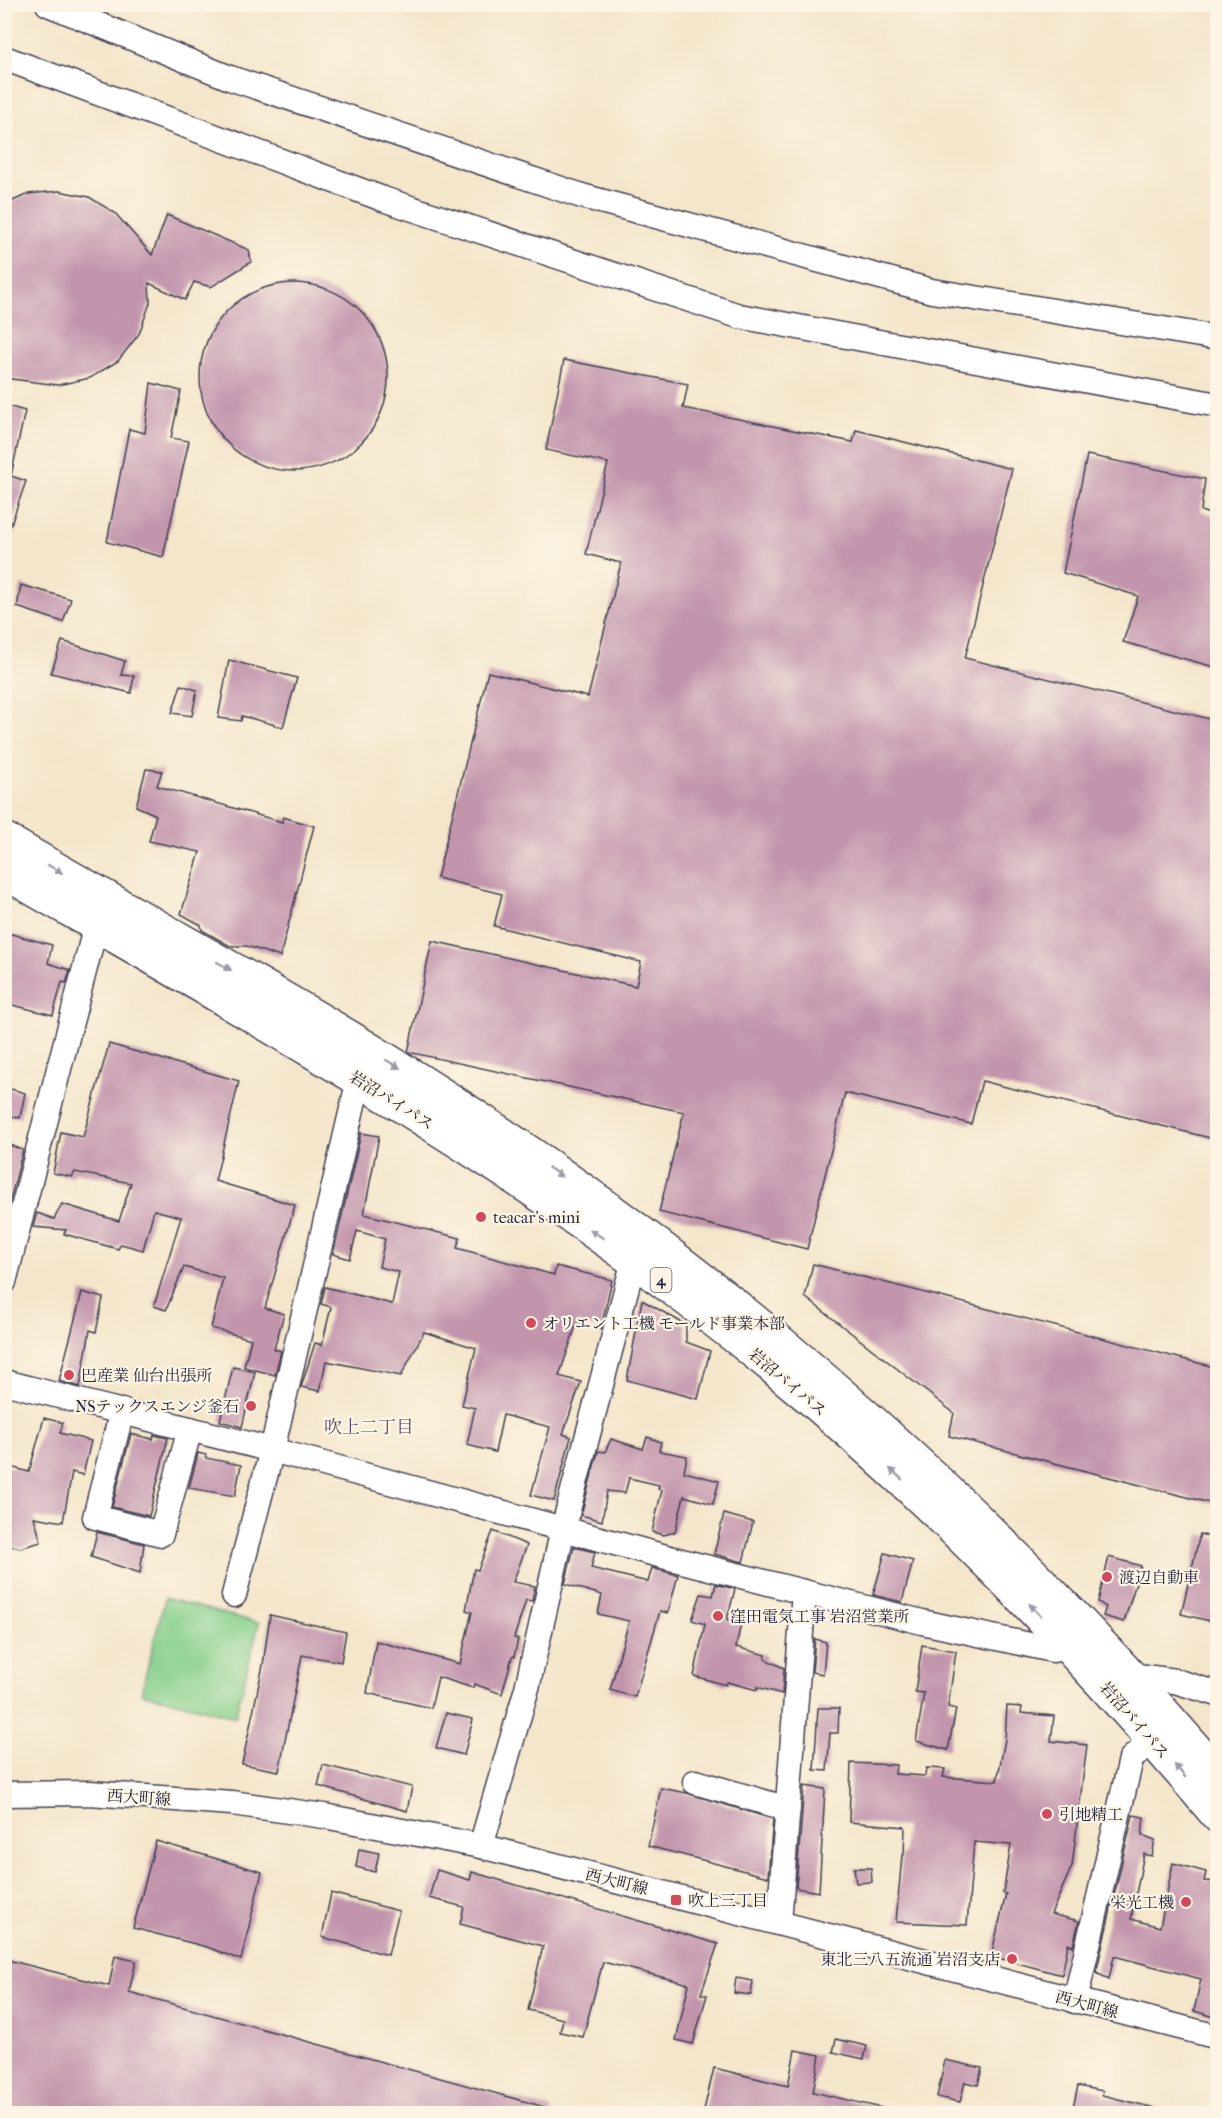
<svg xmlns="http://www.w3.org/2000/svg" width="1222" height="2118" viewBox="0 0 1222 2118" font-family="'IM FELL French Canon','Noto Serif JP',serif">
<style>
.green{fill:#84cf8c;stroke:#537864;stroke-width:1.5}
.building{fill:#c295ad}
.lines{fill:none;stroke-linecap:round;stroke-linejoin:round}
.minor-casing{stroke:#423f51;stroke-width:27}
.highway-casing{stroke:#423f51;stroke-width:36}
.minor{stroke:#fff;stroke-width:24}
.highway{stroke:#fff;stroke-width:33}
.oneway{fill:#9c9ca7}
.poi-dot{fill:#d1495b;stroke:#fcf5e5;stroke-width:2}
.labels{text-anchor:middle;stroke-width:4.5;stroke-linejoin:round;paint-order:stroke}
.shield{fill:#fcf5e5;stroke:#63616e;stroke-width:1.5}
.shield-label{font-size:15px;font-weight:bold;fill:#22223b}
.street-label{font-size:16px;fill:#22223b;stroke:#fcf5e5}
.poi-label{font-size:16px;fill:#22223b;stroke:#fcf5e5;text-anchor:start}
.neighbourhood-label{font-size:18px;fill:#5a4a63;stroke:#fcf5e5}
</style>
<rect width="100%" height="100%" fill="#fcf5e5"/>
<filter id="ink" filterUnits="userSpaceOnUse"><feTurbulence type="fractalNoise" baseFrequency=".0167" numOctaves="2"/><feDisplacementMap in="SourceGraphic" scale="12" xChannelSelector="R" yChannelSelector="G"/><feConvolveMatrix kernelMatrix="1 2 1 2 8 2 1 2 1" color-interpolation-filters="sRGB"/></filter>
<filter id="wash" filterUnits="userSpaceOnUse"><feTurbulence type="fractalNoise" baseFrequency=".008" numOctaves="4" result="noise"/><feDisplacementMap in="SourceGraphic" scale="24" xChannelSelector="R" yChannelSelector="G"/><feGaussianBlur stdDeviation="1.35" result="paint"/><feColorMatrix in="noise" values="0 0 0 0 0 0 0 0 0 0 0 0 0 0 0 0 0 1.4 0 .05"/><feComposite in="paint" operator="in"/></filter>
<g filter="url(#wash)">
<rect width="100%" height="100%" fill="#f4e6cb"/>
<path class="green" d="M165,1598L259,1623L235,1717L141,1693Z"/>
<g id="blocks">
<g class="building">
<path d="M59,191L89,197L115,213L152,255L167,215L249,250L251,262L211,287L194,282L185,300L149,283L150,303L139,334L118,361L90,378L58,385L4,378V205L28,194Z"/>
<circle cx="294" cy="377" r="94"/>
<path d="M564,360L688,384L683,408L853,442L856,430L1012,469L965,658L1218,721V1140L982,1081L971,1124L845,1093L807,1249L659,1212L684,1112L408,1052L432,941L636,986L641,962L494,926L502,894L437,878L488,672L588,697L621,563L586,554L608,463L546,450Z"/>
<path d="M151,383L181,391L171,438L189,441L163,557L107,542L129,429L145,433Z"/>
<path d="M4,405L25,411L11,476L26,481L7,536H4Z"/>
<path d="M1087,455L1205,479L1201,511L1218,517V668L1123,642L1138,596L1063,573Z"/>
<path d="M21,585L71,599L63,622L17,607Z"/>
<path d="M62,641L125,661L121,675L134,676L131,693L51,673Z"/>
<path d="M229,660L297,678L283,727L242,716L241,721L218,718Z"/>
<path d="M181,685L197,690L192,716L172,713Z"/>
<path d="M146,769L162,771L157,786L282,822L283,817L314,826L280,957L247,946H230L202,930L201,925L181,914L200,852L149,841L156,815L136,806Z"/>
<path d="M4,932L52,945L48,963L70,970L66,983L62,982L53,1015L4,1003L10,970L4,968Z"/>
<path d="M109,1044L239,1081L215,1181L295,1205L265,1308L284,1314L274,1349L281,1351L275,1375L244,1367L251,1339L211,1328L223,1278L184,1267L166,1310L154,1306L181,1217L154,1210L143,1250L121,1244L118,1249L64,1234L66,1230L33,1227L37,1213L54,1219L62,1204L119,1221L131,1183L75,1172L72,1177L53,1173L61,1132L83,1137Z"/>
<path d="M4,1087L25,1093L20,1118L4,1115Z"/>
<path d="M361,1133L379,1136L364,1214L460,1238L457,1248L554,1275L556,1266L612,1280L601,1328L577,1323L559,1376L581,1382L563,1434L571,1437L554,1501L531,1495L550,1427L503,1415L495,1452L467,1445L475,1408L462,1405L476,1348L424,1332L401,1376L326,1361L320,1391L301,1387L315,1343L322,1345L331,1307L321,1304L325,1287L392,1304L399,1272L379,1267L385,1239L357,1231L350,1259L333,1254Z"/>
<path d="M4,1143L23,1150L9,1204L4,1203Z"/>
<path d="M813,1264L1218,1368V1505L949,1436L954,1413L805,1297Z"/>
<path d="M82,1292L103,1298L96,1332L90,1330L80,1387L59,1381Z"/>
<path d="M642,1300L686,1325V1342L710,1351L698,1399L627,1380Z"/>
<path d="M233,1367L255,1372L242,1427L220,1421Z"/>
<path d="M44,1418L63,1423L60,1433L91,1441L83,1475L72,1472L63,1522L34,1517L41,1542L20,1548L4,1544V1465L29,1472Z"/>
<path d="M131,1434L153,1439L154,1435L168,1438L149,1516L112,1507Z"/>
<path d="M647,1437L661,1442L659,1451L687,1456L684,1472L719,1481L713,1504L684,1496L675,1532L664,1535L652,1532L662,1490L658,1489L659,1485L629,1478L625,1493L607,1491L602,1521L581,1515L598,1451L605,1452L611,1439L643,1449Z"/>
<path d="M198,1453L206,1455V1458L241,1465L235,1496L189,1488Z"/>
<path d="M724,1514L753,1522L743,1562L714,1554Z"/>
<path d="M493,1531L527,1545L513,1582L535,1586L532,1601L526,1600L514,1638L518,1639L514,1657H512L502,1694L474,1684L473,1688L438,1677L431,1708L367,1693L376,1641L460,1664L472,1612L466,1610L474,1569L478,1570Z"/>
<path d="M97,1532L144,1544L140,1573L91,1557Z"/>
<path d="M1200,1534L1218,1539V1623L1181,1614Z"/>
<path d="M574,1547L595,1552L591,1568L648,1582L652,1568L678,1575L668,1613L660,1611L635,1697L610,1690L629,1621L598,1614L602,1595L565,1584Z"/>
<path d="M885,1553L913,1561L902,1602L873,1595Z"/>
<path d="M1109,1557L1141,1566L1124,1622L1103,1616L1106,1607L1098,1602Z"/>
<path d="M716,1584L735,1589L727,1620L741,1623L736,1647L766,1655L765,1659L784,1668L782,1694L757,1687V1690L727,1682L726,1685L694,1676L705,1624L692,1620L701,1594L713,1596Z"/>
<path d="M270,1615L346,1632L341,1662L302,1655L279,1771L242,1764L263,1665Z"/>
<path d="M815,1639L826,1642L823,1674L812,1672Z"/>
<path d="M922,1645L956,1651L948,1707L956,1709L948,1750L916,1741L924,1693L915,1692Z"/>
<path d="M1007,1706L1022,1707L1021,1713L1054,1716L1051,1741L1087,1745L1072,1866L1051,1914L1079,1921L1073,1946L1068,1944L1062,1975L991,1956L1006,1894L1003,1893L1011,1845L974,1842L967,1925L896,1922L902,1855H904L905,1827L849,1822L851,1763L896,1765L895,1774L925,1776L926,1768L945,1769L943,1777L997,1781L1005,1740Z"/>
<path d="M818,1708H839L838,1733H830L827,1771L814,1770Z"/>
<path d="M446,1713L473,1719L464,1755L436,1748Z"/>
<path d="M323,1765L412,1787L407,1811L318,1786Z"/>
<path d="M804,1786L825,1789L819,1892L796,1888Z"/>
<path d="M661,1788L687,1793L773,1819L768,1877L648,1846Z"/>
<path d="M1133,1815L1144,1817L1142,1835L1155,1840L1152,1856L1144,1854L1131,1919L1160,1927L1173,1863L1206,1872L1204,1881L1218,1882V2018L1194,2011L1201,1979L1114,1956L1109,1979L1096,1973Z"/>
<path d="M156,1841L262,1872L241,1960L207,1947L133,1928Z"/>
<path d="M359,1849L379,1853L375,1872L356,1867Z"/>
<path d="M854,1868H871L872,1882L856,1883Z"/>
<path d="M437,1870L470,1880L472,1872L718,1944L701,1994L707,1995L693,2044L676,2040L689,1984L603,1962L583,2037L560,2032L563,2019L528,2010L543,1946L460,1924L464,1907L429,1898Z"/>
<path d="M331,1893L399,1911L388,1955L322,1937Z"/>
<path d="M115,1956L136,1961L129,1992L552,2109L551,2114H4V1959L109,1986Z"/>
<path d="M736,1978L753,1981L751,1995L734,1993Z"/>
<path d="M836,2039L867,2046L864,2059L833,2052Z"/>
<path d="M795,2050L820,2055L813,2092L882,2108L881,2114H703L714,2068L788,2086Z"/>
<path d="M945,2060L982,2068L978,2085L965,2082L960,2102L937,2097Z"/>
<path d="M1078,2086L1103,2091L1102,2095L1155,2108V2114L1072,2112Z"/>
</g>
</g>
</g>
<g filter="url(#ink)">
<use href="#blocks" fill-opacity="0" stroke="#423f51" stroke-width="1.5"/>
<g class="lines">
<g class="minor-casing">
<g id="minor">
<path d="M48,4L230,78L582,196L932,291L1218,338"/>
<path d="M4,58L383,199L739,316L1218,405"/>
<path d="M4,1282L96,925"/>
<path d="M4,1382L272,1450L666,1557L922,1622L1053,1650L1071,1647"/>
<path d="M122,1411L95,1517L161,1534L190,1429"/>
<path d="M234,1595L272,1450L359,1079"/>
<path d="M1130,1675L1175,1681L1218,1694"/>
<path d="M695,1782L788,1809"/>
<path d="M4,1794L89,1793L232,1803L324,1816L481,1846L1218,2037"/>
<path d="M481,1846L527,1688L563,1529L634,1260"/>
<path d="M779,1923L804,1592"/>
<path d="M1075,2001L1131,1759L1153,1739"/>
</g>
</g>
<g class="highway-casing">
<g id="highway">
<path d="M4,839C141,919 280,993 414,1077C652,1226 872,1407 1067,1609C1119,1663 1170,1718 1218,1776"/>
<path d="M4,872C238,1007 474,1138 689,1301C887,1450 1059,1627 1218,1816"/>
</g>
</g>
<use href="#minor" class="minor"/>
<use href="#highway" class="highway"/>
</g>
<defs><path id="oneway-solid" d="M-6-.8H1V-3.2L6.5 0L1 3.2V.8H-6Z" transform="scale(1.5)"/></defs>
<g class="oneway">
<use href="#oneway-solid" transform="translate(55 869) rotate(30)"/>
<use href="#oneway-solid" transform="translate(224 966) rotate(30)"/>
<use href="#oneway-solid" transform="translate(393 1064) rotate(30)"/>
<use href="#oneway-solid" transform="translate(555 1172) rotate(34)"/>
<use href="#oneway-solid" transform="translate(597 1234) rotate(-146)"/>
<use href="#oneway-solid" transform="translate(896 1474) rotate(-139)"/>
<use href="#oneway-solid" transform="translate(1035 1610) rotate(-133)"/>
<use href="#oneway-solid" transform="translate(1180 1771) rotate(-130)"/>
</g>
</g>
<g class="poi-dot">
<circle cx="481" cy="1217" r="6"/>
<circle cx="531" cy="1323" r="6"/>
<circle cx="69" cy="1375" r="6"/>
<circle cx="251" cy="1406" r="6"/>
<circle cx="1107" cy="1577" r="6"/>
<circle cx="718" cy="1616" r="6"/>
<circle cx="1047" cy="1814" r="6"/>
<rect x="670" y="1894" width="12" height="12" rx="3"/>
<circle cx="1186" cy="1902" r="6"/>
<circle cx="1012" cy="1959" r="6"/>
</g>
<g class="labels">
<rect class="shield" x="650.5" y="1268" width="21" height="24" rx="4.5"/>
<g class="shield-label">
<text x="661" y="1285">4</text>
</g>
<g class="street-label">
<text transform="translate(392 1100) rotate(32)" y="6">岩沼バイパス</text>
<text transform="translate(788 1382) rotate(40)" y="6">岩沼バイパス</text>
<text transform="translate(1135 1720) rotate(49)" y="6">岩沼バイパス</text>
<text transform="translate(139 1797) rotate(4)" y="6">西大町線</text>
<text transform="translate(617 1881) rotate(14)" y="6">西大町線</text>
<text transform="translate(1087 2004) rotate(15)" y="6">西大町線</text>
</g>
<g class="poi-label">
<text x="493" y="1223">teacar's mini</text>
<text x="543" y="1329">オリエント工機 モールド事業本部</text>
<text x="81" y="1381">巴産業 仙台出張所</text>
<text x="239" y="1412" text-anchor="end">NSテックスエンジ釜石</text>
<text x="1119" y="1583">渡辺自動車</text>
<text x="730" y="1622">窪田電気工事 岩沼営業所</text>
<text x="1059" y="1820">引地精工</text>
<text x="688" y="1906">吹上三丁目</text>
<text x="1174" y="1908" text-anchor="end">栄光工機</text>
<text x="1000" y="1965" text-anchor="end">東北三八五流通 岩沼支店</text>
</g>
<g class="neighbourhood-label">
<text x="369" y="1433">吹上二丁目</text>
</g>
</g>
<rect width="1222" height="2118" fill="none" stroke="#fcf5e5" stroke-width="24"/>
</svg>
